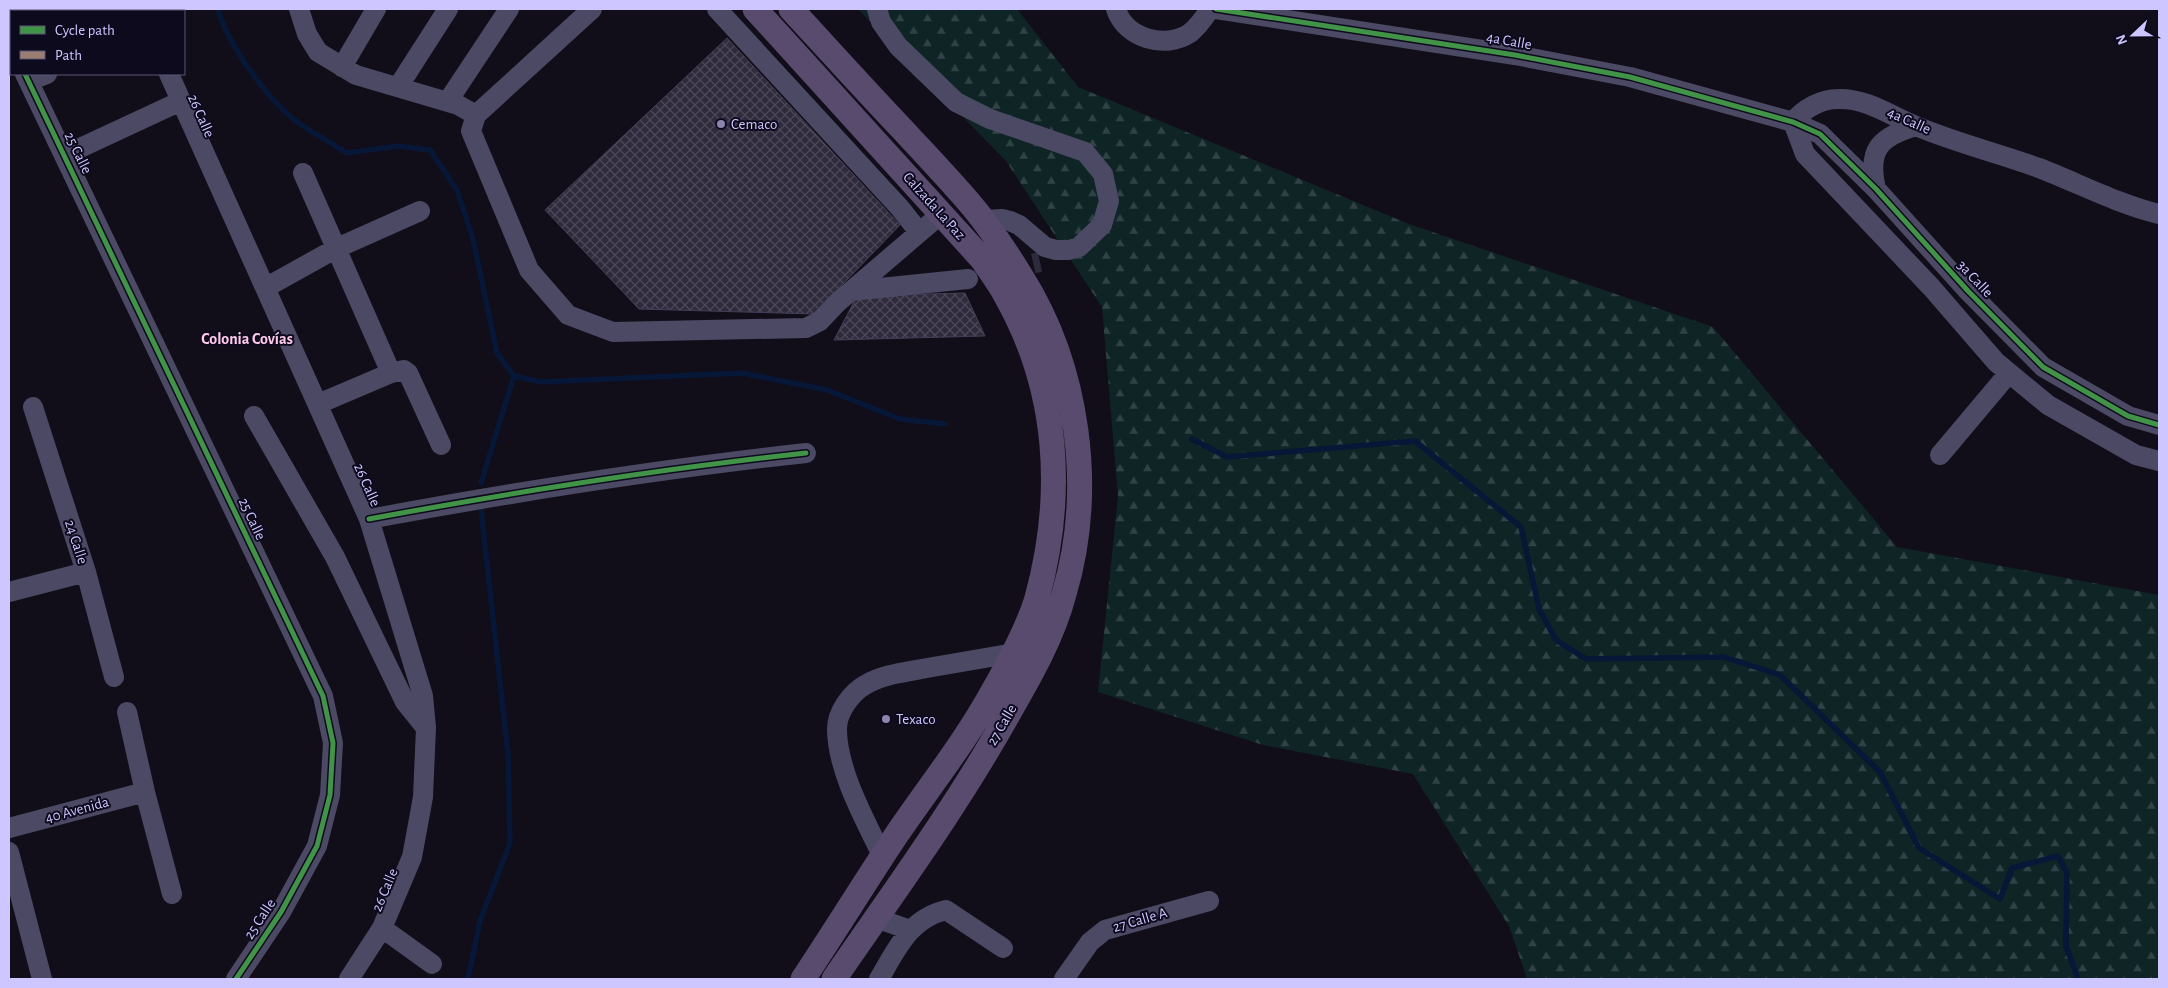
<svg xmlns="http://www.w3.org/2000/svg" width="2168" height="988" viewBox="0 0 2168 988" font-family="'Alegreya Sans',sans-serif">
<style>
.forest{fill:url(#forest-firs)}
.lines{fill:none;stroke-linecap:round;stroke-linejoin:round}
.stream{stroke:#061738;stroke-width:5.5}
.building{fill:url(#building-cross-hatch);stroke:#443f58}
.minor-tunnel{stroke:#2d2a3c;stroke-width:20;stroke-dasharray:20 10;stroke-linecap:butt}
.minor{stroke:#4b4963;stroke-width:20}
.major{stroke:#584b6d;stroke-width:25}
.quiet{stroke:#9b7d72;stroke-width:4;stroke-dasharray:8 4;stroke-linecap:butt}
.cycleway-casing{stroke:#0e0a1d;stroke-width:8}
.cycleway{stroke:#419447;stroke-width:5}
.poi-dot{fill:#8c86ae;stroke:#0e0a1d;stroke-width:2}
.labels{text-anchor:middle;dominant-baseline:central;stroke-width:4;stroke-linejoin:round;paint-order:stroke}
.street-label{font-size:15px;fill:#cec7ff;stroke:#0e0a1d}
.poi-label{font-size:15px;fill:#cec7ff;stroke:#0e0a1d;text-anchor:start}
.neighbourhood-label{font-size:16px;font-weight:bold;fill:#ffc9ea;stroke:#0e0a1d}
</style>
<defs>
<pattern id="forest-firs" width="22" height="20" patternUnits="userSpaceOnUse" patternTransform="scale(1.25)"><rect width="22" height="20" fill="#0e2425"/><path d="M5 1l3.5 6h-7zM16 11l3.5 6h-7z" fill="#304246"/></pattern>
<pattern id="building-cross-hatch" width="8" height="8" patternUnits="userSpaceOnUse" patternTransform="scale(1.25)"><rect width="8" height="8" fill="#2f2b3d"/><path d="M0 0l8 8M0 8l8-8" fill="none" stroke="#4c485a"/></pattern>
</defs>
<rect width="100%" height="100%" fill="#110e19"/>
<!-- forest -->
<path class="forest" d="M 858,9 L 1017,9 L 1078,87 L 1409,224 L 1713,327 L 1897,547 L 2159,595 L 2159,979 L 1527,979 L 1509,926 L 1413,774 L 1263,745 L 1098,692 L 1118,496 L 1102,307 L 1006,161 Z"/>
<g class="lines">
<!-- stream -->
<path class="stream" d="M 218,9 C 227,43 264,94 291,117 C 307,131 329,141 347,153 L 398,146 L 430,150 L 457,190 L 473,239 L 497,353 L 514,376 L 541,382 L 742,373 L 827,390 L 900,419 L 945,424
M 1192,439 L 1227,457 L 1415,441 L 1521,527 L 1539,609 L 1556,640 L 1586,659 L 1724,657 L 1780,675 L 1880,772 L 1919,848 L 2000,899 L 2012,868 L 2058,856 L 2067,873 L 2066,946 L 2078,979
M 481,483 L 514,376
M 468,979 L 480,921 L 510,843 L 508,755 L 481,509"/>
</g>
<!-- building -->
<path class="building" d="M 727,38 L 900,225 L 814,314 L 639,309 L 545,210 Z
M 965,293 L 985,336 L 834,340 L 857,296 Z"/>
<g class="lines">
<!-- minor-tunnel -->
<path class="minor-tunnel" d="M 1004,270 L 1040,262"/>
<!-- minor -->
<path class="minor" d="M 299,9 L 307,34 L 318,52 L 356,75 L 458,105 L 476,115
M 592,9 L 476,115 L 471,131 L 529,270 L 568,315 L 613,332 L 806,328 L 820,321 L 837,303 L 941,214
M 717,9 L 900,208 L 919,232
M 877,9 L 881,22 L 898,46 L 956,102 L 990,119 L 1085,152 L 1103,174 L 1109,201 L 1102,225 L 1079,247 L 1069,250 L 1056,250 L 1045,247 L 1019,225 L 1010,221 L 1002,219 L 983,220
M 1116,9 C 1125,38 1165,50 1190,33 C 1199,26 1204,18 1210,9
M 1216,9 L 1515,55 L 1630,77 L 1793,122 L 1820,134 L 1876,189 L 1968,291 L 2043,367 L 2128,416 L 2159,425
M 9,42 L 11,47
M 342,67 L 376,9
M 25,74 L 323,696 L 333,743 L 330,795 L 317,846 L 281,912 L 236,979
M 169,74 L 369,519 L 423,696 L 426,728 L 423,797 L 412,857 L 382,928 L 349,979
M 29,81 L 47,74
M 398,87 L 448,9
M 448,101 L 509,9
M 1793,122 L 1805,154 L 1931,287 L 1996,362 L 2048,405 L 2136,455 L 2159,461
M 1793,122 C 1803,109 1821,99 1838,99 C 1867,98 1891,116 1916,126 C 1956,143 1998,153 2039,168 C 2078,183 2118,204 2159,214
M 65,155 L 181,101
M 303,173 L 391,373
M 1876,189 C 1867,150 1879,137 1916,126
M 265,288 L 335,249 L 420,211
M 851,291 L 968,279
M 318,404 L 391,373 L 404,370 L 408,373 L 441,445
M 33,407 L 86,572 L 114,677
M 254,416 L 335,557 L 405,702 L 426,728
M 1940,455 L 2009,373
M 369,519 C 514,492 660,469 806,453
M 9,592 L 86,572
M 127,712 L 145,792 L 172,894
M 9,828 L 145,792
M 9,852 L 42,979
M 883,857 C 865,820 837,770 837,729 C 837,712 851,693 865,685 C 883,674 907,672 927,668 C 956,663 985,658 1014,653
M 876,918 L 910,930
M 382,928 L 432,964
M 879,979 C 897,949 909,919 946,910 L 1003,948
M 1064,979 L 1090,942 L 1105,930 L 1209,901"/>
<!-- major -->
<path class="major" d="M 755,9 L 982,259 C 990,271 999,283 1006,296 C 1059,390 1065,495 1037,598 C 1028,628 1008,665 992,693 C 965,742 929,787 897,834 C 865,882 835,931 803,979
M 791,9 C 828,49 865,90 903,130 C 926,155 950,180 972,206 C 990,227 1006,252 1021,276 C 1079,368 1095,490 1064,594 C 1052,639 1029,678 1006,718 C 955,809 893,893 834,979"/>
<!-- quiet -->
<path class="quiet" d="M 165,11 L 168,9"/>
<defs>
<path id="cycleway" d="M 1216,9 L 1515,55 L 1630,77 L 1793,122 L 1820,134 L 1876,189 L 1968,291 L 2043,367 L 2128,416 L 2159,425
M 25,74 L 323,696 L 333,743 L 330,795 L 317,846 L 281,912 L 236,979
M 369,519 C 514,492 660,469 806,453"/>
</defs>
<!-- cycleway casing -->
<use href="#cycleway" class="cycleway-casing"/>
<!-- cycleway -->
<use href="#cycleway" class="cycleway"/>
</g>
<!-- markers -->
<g class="poi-dot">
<circle cx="721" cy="124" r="5"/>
<circle cx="886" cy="719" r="5"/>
</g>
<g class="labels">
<!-- street labels -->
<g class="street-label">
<text transform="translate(1509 41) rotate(10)">4a Calle</text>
<text transform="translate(201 116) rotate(66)">26 Calle</text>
<text transform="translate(1909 121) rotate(24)">4a Calle</text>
<text transform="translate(78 153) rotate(64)">25 Calle</text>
<text transform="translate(934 206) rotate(48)">Calzada La Paz</text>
<text transform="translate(1975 279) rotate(47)">3a Calle</text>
<text transform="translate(367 485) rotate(66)">26 Calle</text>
<text transform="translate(252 519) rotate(65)">25 Calle</text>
<text transform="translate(76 542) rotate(72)">24 Calle</text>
<text transform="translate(1002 725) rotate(-60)">27 Calle</text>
<text transform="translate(77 810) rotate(-15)">40 Avenida</text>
<text transform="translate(385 890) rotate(-67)">26 Calle</text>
<text transform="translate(260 919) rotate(-57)">25 Calle</text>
<text transform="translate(1140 920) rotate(-16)">27 Calle A</text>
</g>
<!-- poi labels -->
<g class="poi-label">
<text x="731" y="124">Cemaco</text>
<text x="896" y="719">Texaco</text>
</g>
<!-- neighbourhood labels -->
<g class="neighbourhood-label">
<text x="247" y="339">Colonia Covías</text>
</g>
</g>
<!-- border -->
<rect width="2168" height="988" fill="none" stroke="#cec7ff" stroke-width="20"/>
<!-- legend -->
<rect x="10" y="10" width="175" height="65" fill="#0e0a1d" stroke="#5b5677"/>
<rect x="20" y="26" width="25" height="8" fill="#419447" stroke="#5b5677"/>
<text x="55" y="35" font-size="15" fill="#cec7ff">Cycle path</text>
<rect x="20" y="51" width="25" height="8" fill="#9b7d72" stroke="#5b5677"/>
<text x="55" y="60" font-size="15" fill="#cec7ff">Path</text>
<!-- north arrow -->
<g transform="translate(2133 35) rotate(248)" stroke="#0e0a1d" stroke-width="4" paint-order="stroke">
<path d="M0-4L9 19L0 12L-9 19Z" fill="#cec7ff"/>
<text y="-8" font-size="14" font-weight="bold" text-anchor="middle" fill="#cec7ff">N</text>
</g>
</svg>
